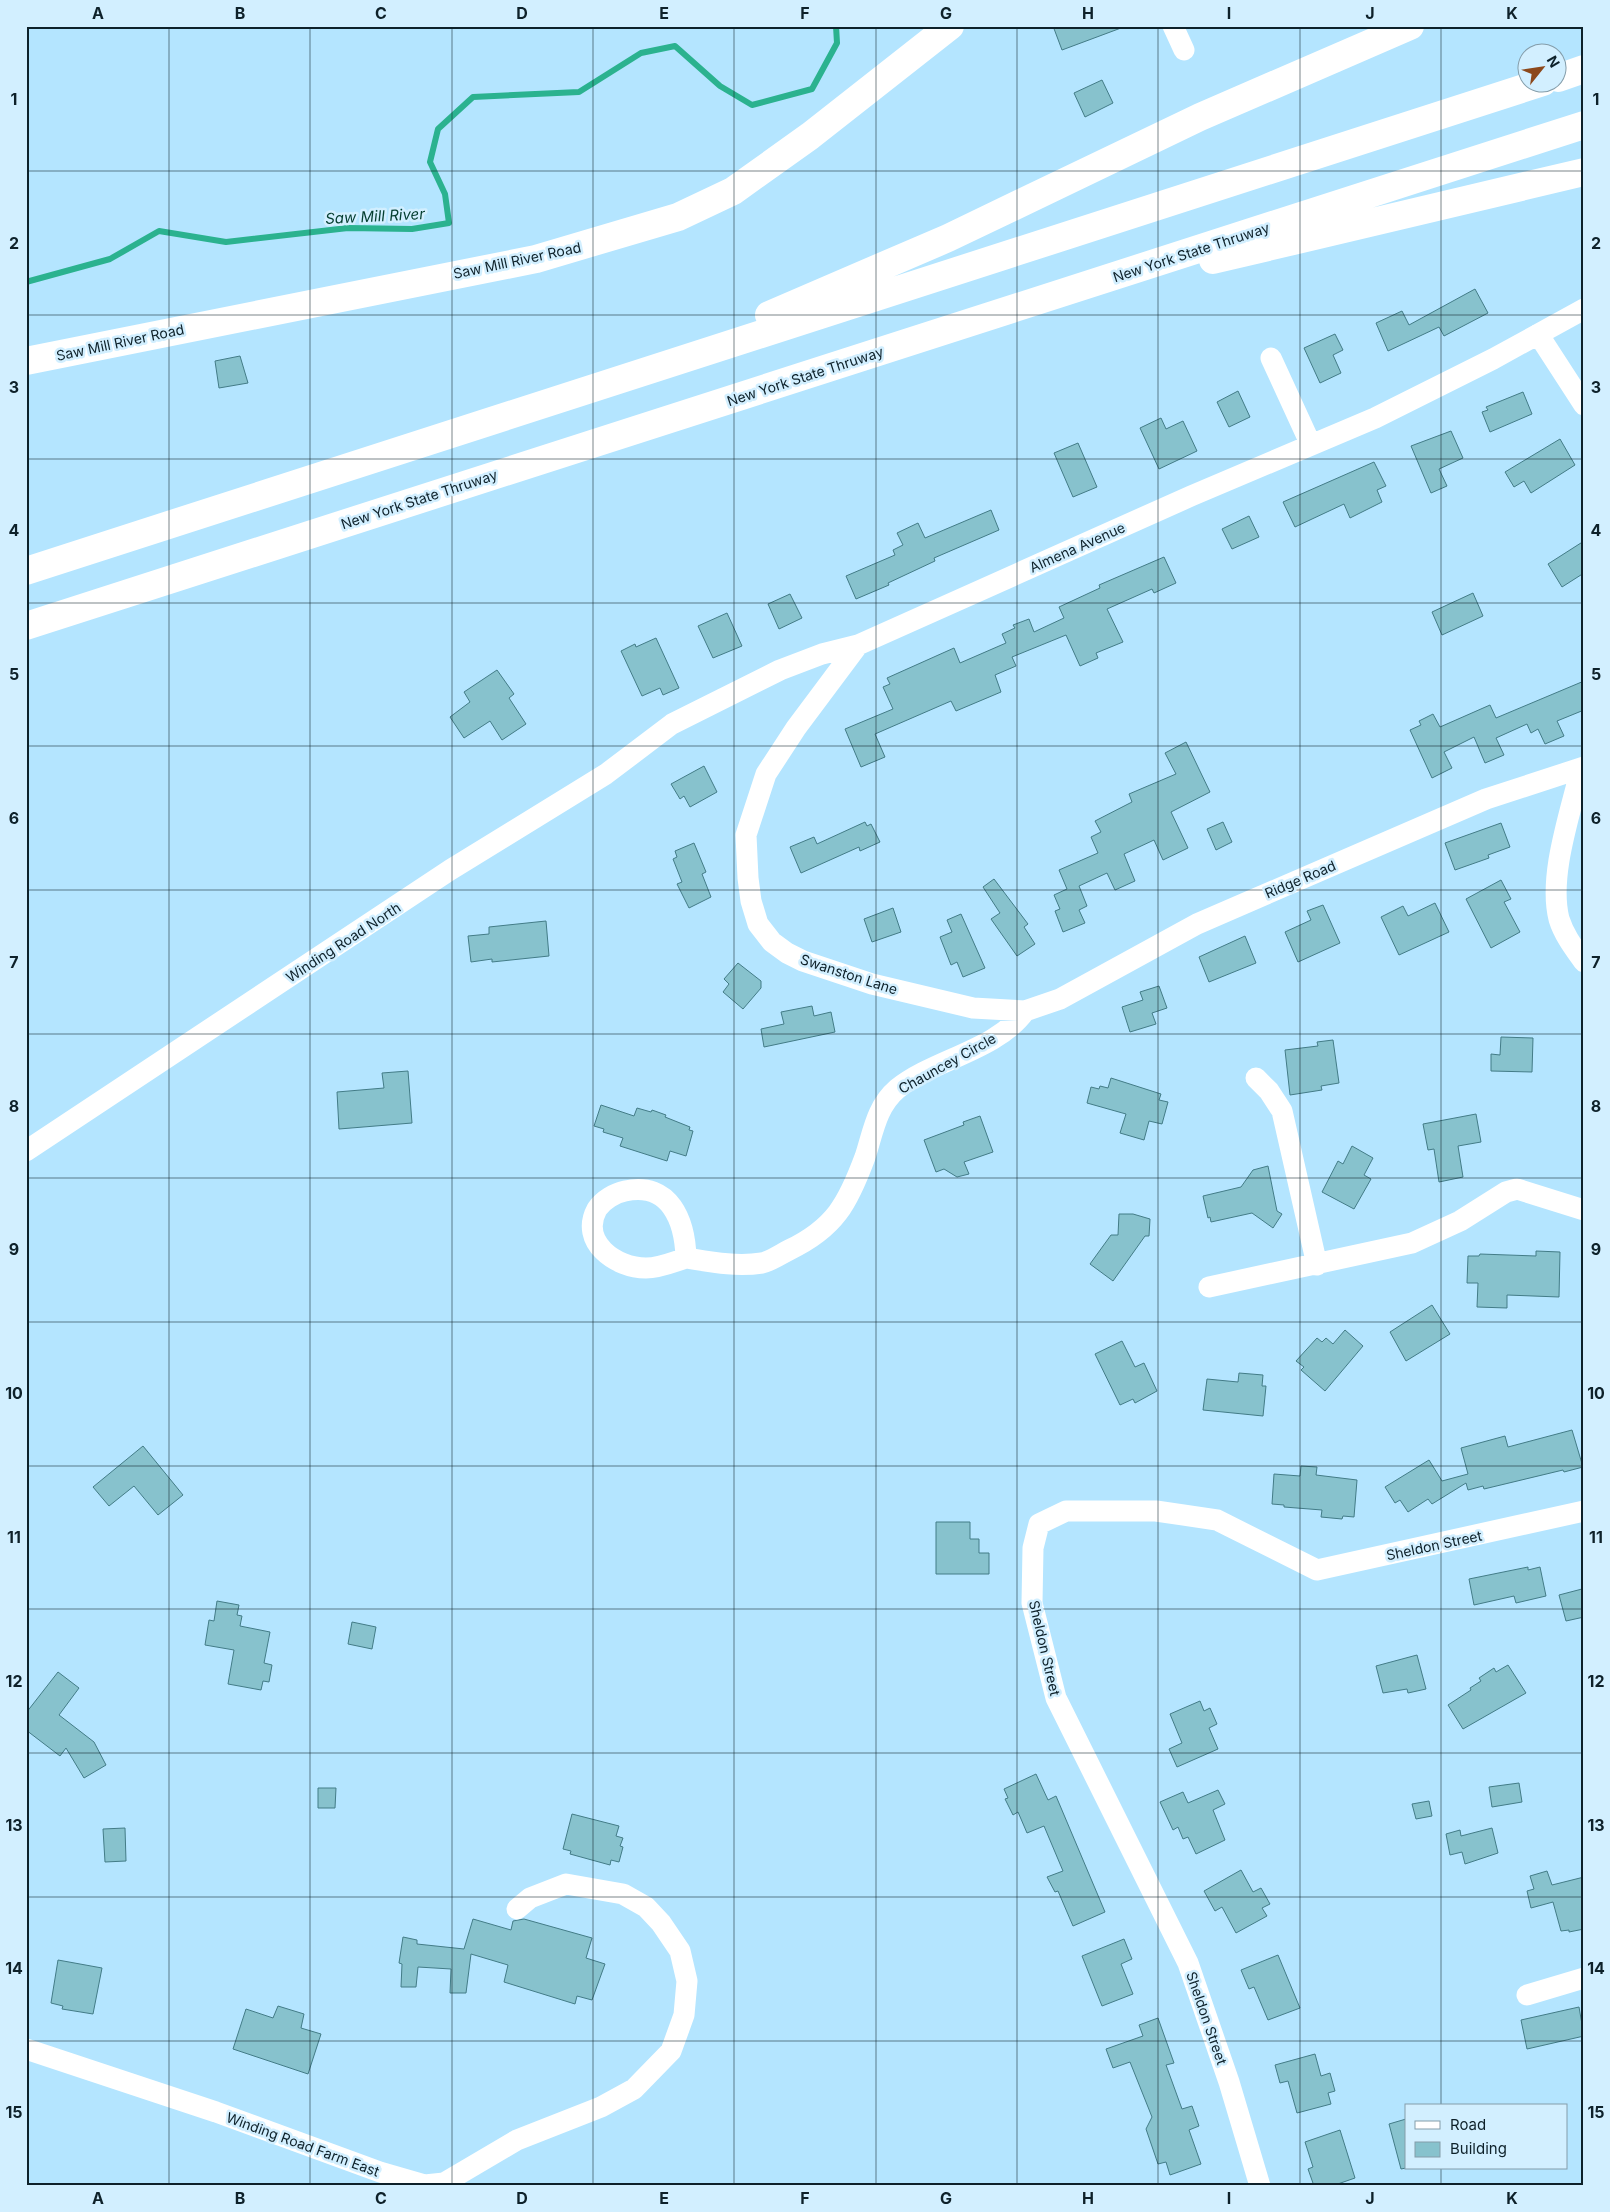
<svg xmlns="http://www.w3.org/2000/svg" width="1610" height="2212" viewBox="0 0 1610 2212" font-family="Inter,sans-serif">
<style>
.lines{fill:none;stroke-linecap:round;stroke-linejoin:round}
.stream{stroke:#2bb28f;stroke-width:6}
.building{fill:#87c2cd;stroke:#437c87}
.minor{stroke:#fff;stroke-width:21}
.major{stroke:#fff;stroke-width:28}
.highway{stroke:#fff;stroke-width:28}
.grid{fill:none;stroke:#0e212a;stroke-width:1;stroke-opacity:0.55}
.labels{text-anchor:middle;dominant-baseline:central;stroke-width:5;stroke-linejoin:round;paint-order:stroke}
.street-label{font-size:14px;fill:#0e212a;stroke:#d2efff}
.water-label{font-size:15px;font-style:italic;fill:#033d2f;stroke:#d2efff}
.neatline{fill:none;stroke:#0e212a;stroke-width:2}
.grid-label{font-size:16px;text-anchor:middle;font-weight:bold;fill:#0e212a}
</style>
<rect width="100%" height="100%" fill="#b4e5ff"/>
<g class="lines">
<!-- stream -->
<path class="stream" d="M 26,282 L 110,259 L 159,231 L 226,242 L 348,228 L 412,229 L 449,223 L 445,194 L 430,162 L 438,129 L 473,97 L 579,92 L 641,53 L 675,46 L 720,86 L 752,105 L 812,89 L 837,43 L 836,26"/>
</g>
<!-- building -->
<path class="building" d="M 1053,26 L 1120,26 L 1121,28 L 1062,50 Z
M 1102,80 L 1113,103 L 1085,117 L 1074,93 Z
M 1475,289 L 1488,313 L 1444,336 L 1439,327 L 1388,351 L 1376,323 L 1402,311 L 1409,325 Z
M 1335,334 L 1343,350 L 1333,355 L 1341,373 L 1320,383 L 1304,348 Z
M 240,356 L 248,383 L 219,388 L 215,361 Z
M 1238,391 L 1250,417 L 1229,427 L 1217,402 Z
M 1523,392 L 1532,414 L 1490,432 L 1482,412 L 1488,410 L 1486,407 Z
M 1161,418 L 1166,429 L 1183,421 L 1197,451 L 1159,469 L 1140,428 Z
M 1451,431 L 1463,458 L 1439,469 L 1447,486 L 1431,493 L 1411,446 Z
M 1560,439 L 1575,465 L 1531,493 L 1524,481 L 1514,487 L 1505,472 Z
M 1078,443 L 1097,487 L 1073,497 L 1054,453 Z
M 1374,462 L 1386,486 L 1377,490 L 1382,502 L 1350,518 L 1344,504 L 1295,527 L 1283,502 Z
M 991,510 L 999,530 L 934,558 L 935,561 L 888,583 L 889,585 L 856,599 L 846,576 L 895,555 L 893,550 L 903,545 L 897,533 L 918,523 L 925,538 Z
M 1249,516 L 1259,537 L 1232,549 L 1222,529 Z
M 1584,541 L 1584,573 L 1562,587 L 1548,564 Z
M 1164,557 L 1176,583 L 1154,593 L 1152,589 L 1107,609 L 1123,642 L 1096,653 L 1098,658 L 1080,666 L 1066,635 L 1012,657 L 1016,666 L 995,675 L 1001,692 L 956,711 L 951,701 L 875,734 L 885,757 L 861,767 L 845,729 L 893,709 L 883,687 L 890,684 L 887,678 L 954,648 L 960,663 L 1006,643 L 1002,634 L 1015,628 L 1013,625 L 1029,619 L 1034,632 L 1064,618 L 1059,607 L 1100,588 L 1099,585 Z
M 1473,593 L 1483,616 L 1442,635 L 1432,612 Z
M 790,594 L 802,618 L 779,629 L 768,604 Z
M 727,613 L 742,646 L 713,658 L 698,626 Z
M 656,638 L 679,688 L 663,695 L 660,688 L 642,696 L 621,651 L 635,644 L 636,647 Z
M 497,670 L 514,694 L 509,698 L 526,724 L 502,740 L 490,721 L 464,738 L 450,717 L 470,702 L 464,692 Z
M 1584,681 L 1584,710 L 1557,721 L 1564,736 L 1545,744 L 1538,729 L 1531,733 L 1527,724 L 1496,738 L 1504,755 L 1485,763 L 1474,737 L 1444,752 L 1452,768 L 1432,778 L 1410,730 L 1421,725 L 1419,721 L 1433,714 L 1440,727 L 1490,705 L 1496,718 Z
M 1186,742 L 1210,792 L 1171,812 L 1188,848 L 1163,860 L 1154,840 L 1124,854 L 1135,881 L 1115,890 L 1107,873 L 1079,886 L 1087,906 L 1079,910 L 1085,923 L 1063,932 L 1055,911 L 1060,909 L 1054,895 L 1067,889 L 1059,870 L 1098,853 L 1091,837 L 1101,832 L 1095,821 L 1132,802 L 1129,794 L 1176,774 L 1165,753 Z
M 704,766 L 717,792 L 690,807 L 684,796 L 680,799 L 671,784 Z
M 865,822 L 867,826 L 871,824 L 880,842 L 860,851 L 859,847 L 801,873 L 790,847 L 814,837 L 817,844 Z
M 1223,822 L 1232,842 L 1216,850 L 1207,829 Z
M 1501,823 L 1510,847 L 1488,855 L 1489,858 L 1455,870 L 1445,843 Z
M 694,843 L 706,872 L 702,874 L 711,897 L 689,908 L 677,884 L 682,882 L 673,859 L 677,857 L 675,851 Z
M 994,879 L 1028,924 L 1024,927 L 1035,944 L 1017,956 L 991,919 L 1000,913 L 983,887 Z
M 1501,880 L 1511,899 L 1504,902 L 1520,932 L 1491,948 L 1466,899 Z
M 1435,903 L 1449,932 L 1399,955 L 1381,917 L 1403,906 L 1408,916 Z
M 1323,905 L 1340,943 L 1298,962 L 1285,932 L 1311,920 L 1307,911 Z
M 893,908 L 901,932 L 872,942 L 864,919 Z
M 961,914 L 985,968 L 963,977 L 957,962 L 951,965 L 940,937 L 952,932 L 947,920 Z
M 546,921 L 549,956 L 492,962 L 492,959 L 471,962 L 468,936 L 489,934 L 489,927 Z
M 1245,936 L 1256,963 L 1209,982 L 1199,957 Z
M 738,963 L 761,981 L 761,988 L 743,1009 L 723,992 L 729,984 L 724,979 Z
M 1159,986 L 1167,1008 L 1152,1013 L 1156,1024 L 1130,1032 L 1122,1007 L 1143,1000 L 1140,992 Z
M 812,1006 L 814,1016 L 831,1012 L 835,1032 L 764,1047 L 761,1029 L 784,1024 L 781,1012 Z
M 1501,1037 L 1533,1038 L 1532,1072 L 1491,1071 L 1491,1054 L 1500,1055 Z
M 1333,1040 L 1339,1083 L 1321,1086 L 1322,1090 L 1290,1095 L 1285,1050 L 1318,1046 L 1317,1042 Z
M 408,1071 L 412,1123 L 339,1129 L 337,1092 L 384,1088 L 382,1073 Z
M 1111,1078 L 1161,1094 L 1159,1100 L 1168,1102 L 1162,1124 L 1149,1121 L 1144,1140 L 1120,1133 L 1126,1114 L 1087,1103 L 1091,1087 L 1099,1089 L 1100,1086 L 1108,1088 Z
M 601,1105 L 634,1116 L 637,1108 L 651,1112 L 652,1110 L 666,1115 L 665,1117 L 690,1127 L 689,1130 L 693,1131 L 686,1156 L 670,1151 L 667,1161 L 620,1146 L 623,1138 L 603,1132 L 604,1129 L 594,1126 Z
M 1476,1114 L 1481,1142 L 1458,1146 L 1463,1177 L 1439,1182 L 1434,1149 L 1428,1150 L 1423,1124 Z
M 980,1116 L 993,1152 L 964,1162 L 969,1174 L 957,1177 L 944,1169 L 936,1172 L 924,1140 L 964,1125 L 963,1122 Z
M 1352,1146 L 1373,1158 L 1364,1175 L 1371,1179 L 1354,1209 L 1322,1192 L 1338,1161 L 1343,1164 Z
M 1268,1166 L 1277,1211 L 1282,1214 L 1273,1228 L 1252,1213 L 1211,1222 L 1210,1217 L 1208,1218 L 1203,1196 L 1241,1187 L 1253,1170 Z
M 1119,1214 L 1133,1214 L 1150,1219 L 1149,1236 L 1145,1236 L 1113,1281 L 1090,1264 L 1111,1235 L 1118,1235 Z
M 1536,1251 L 1560,1252 L 1559,1297 L 1507,1295 L 1507,1308 L 1477,1307 L 1478,1283 L 1467,1283 L 1468,1256 L 1479,1256 L 1480,1254 L 1536,1256 Z
M 1432,1305 L 1450,1334 L 1406,1361 L 1390,1332 Z
M 1345,1330 L 1363,1346 L 1325,1391 L 1301,1370 L 1304,1367 L 1296,1361 L 1317,1338 L 1322,1342 L 1326,1338 L 1333,1344 Z
M 1122,1341 L 1135,1367 L 1144,1363 L 1157,1391 L 1135,1403 L 1133,1399 L 1120,1405 L 1095,1354 Z
M 1239,1373 L 1263,1375 L 1262,1386 L 1266,1386 L 1263,1416 L 1203,1410 L 1207,1379 L 1238,1382 Z
M 1572,1430 L 1583,1467 L 1564,1472 L 1563,1470 L 1484,1489 L 1483,1486 L 1468,1490 L 1466,1483 L 1432,1504 L 1428,1499 L 1408,1512 L 1400,1500 L 1395,1503 L 1385,1487 L 1429,1460 L 1442,1481 L 1468,1474 L 1461,1448 L 1505,1436 L 1508,1447 Z
M 143,1446 L 183,1495 L 158,1515 L 134,1486 L 109,1506 L 93,1487 Z
M 1301,1466 L 1317,1467 L 1316,1475 L 1357,1480 L 1354,1517 L 1343,1516 L 1342,1519 L 1321,1517 L 1322,1510 L 1284,1507 L 1284,1505 L 1272,1504 L 1274,1474 L 1300,1476 Z
M 936,1522 L 970,1522 L 970,1539 L 979,1539 L 979,1553 L 989,1553 L 989,1574 L 936,1574 Z
M 1528,1567 L 1528,1570 L 1540,1567 L 1546,1596 L 1516,1603 L 1514,1596 L 1474,1605 L 1469,1579 Z
M 1582,1589 L 1584,1617 L 1566,1621 L 1559,1595 Z
M 217,1601 L 239,1605 L 237,1615 L 242,1616 L 240,1626 L 270,1632 L 264,1663 L 272,1665 L 269,1682 L 263,1681 L 261,1690 L 228,1684 L 234,1650 L 205,1645 L 209,1620 L 214,1621 Z
M 352,1622 L 376,1627 L 372,1649 L 348,1644 Z
M 1417,1655 L 1426,1689 L 1408,1693 L 1407,1689 L 1383,1693 L 1376,1666 Z
M 1508,1665 L 1526,1693 L 1463,1729 L 1448,1705 L 1471,1690 L 1470,1688 L 1481,1681 L 1479,1678 L 1494,1668 L 1496,1672 Z
M 58,1672 L 79,1688 L 59,1715 L 94,1742 L 106,1765 L 84,1778 L 66,1748 L 60,1756 L 26,1730 L 26,1713 Z
M 1200,1701 L 1204,1711 L 1210,1708 L 1217,1724 L 1209,1728 L 1218,1749 L 1177,1767 L 1169,1749 L 1182,1743 L 1170,1714 Z
M 1036,1774 L 1048,1800 L 1056,1796 L 1105,1912 L 1073,1926 L 1058,1891 L 1055,1892 L 1047,1877 L 1063,1871 L 1044,1826 L 1027,1833 L 1018,1812 L 1013,1815 L 1005,1799 L 1008,1798 L 1004,1789 Z
M 1519,1783 L 1522,1802 L 1492,1807 L 1489,1787 Z
M 318,1788 L 336,1788 L 335,1808 L 318,1808 Z
M 1218,1790 L 1225,1804 L 1213,1810 L 1225,1840 L 1196,1854 L 1188,1837 L 1183,1839 L 1178,1827 L 1173,1830 L 1160,1802 L 1183,1792 L 1188,1803 Z
M 1429,1801 L 1432,1816 L 1416,1819 L 1412,1804 Z
M 572,1814 L 619,1826 L 616,1836 L 623,1838 L 620,1846 L 623,1847 L 619,1862 L 611,1860 L 610,1865 L 570,1854 L 571,1851 L 563,1849 Z
M 125,1828 L 126,1861 L 105,1862 L 103,1829 Z
M 1492,1828 L 1498,1853 L 1465,1864 L 1462,1852 L 1450,1855 L 1446,1834 L 1460,1830 L 1461,1836 Z
M 1241,1870 L 1253,1892 L 1261,1888 L 1270,1904 L 1262,1908 L 1267,1916 L 1236,1933 L 1222,1907 L 1215,1911 L 1204,1891 Z
M 1547,1871 L 1552,1885 L 1584,1877 L 1584,1929 L 1569,1932 L 1569,1930 L 1561,1931 L 1553,1902 L 1531,1908 L 1527,1891 L 1534,1889 L 1530,1876 Z
M 473,1919 L 511,1930 L 513,1921 L 524,1919 L 592,1938 L 586,1958 L 605,1964 L 592,2000 L 577,1996 L 575,2004 L 504,1982 L 508,1965 L 471,1954 L 466,1993 L 450,1993 L 451,1969 L 418,1967 L 416,1987 L 401,1987 L 402,1964 L 399,1963 L 403,1937 L 417,1940 L 417,1944 L 464,1949 Z
M 1124,1939 L 1132,1959 L 1121,1964 L 1133,1994 L 1102,2006 L 1082,1956 Z
M 1278,1955 L 1300,2008 L 1268,2020 L 1254,1987 L 1249,1989 L 1241,1970 Z
M 58,1960 L 102,1968 L 93,2014 L 62,2009 L 63,2006 L 51,2003 Z
M 278,2006 L 304,2014 L 301,2028 L 321,2034 L 308,2074 L 233,2049 L 246,2009 L 273,2018 Z
M 1579,2007 L 1584,2036 L 1527,2049 L 1521,2020 Z
M 1158,2018 L 1174,2063 L 1166,2065 L 1182,2109 L 1192,2106 L 1199,2126 L 1189,2130 L 1201,2164 L 1170,2175 L 1166,2162 L 1158,2164 L 1146,2129 L 1152,2117 L 1130,2062 L 1113,2068 L 1106,2049 L 1143,2036 L 1139,2025 Z
M 1315,2054 L 1321,2076 L 1330,2073 L 1335,2091 L 1328,2093 L 1331,2104 L 1297,2113 L 1288,2081 L 1280,2083 L 1275,2065 Z
M 1406,2119 L 1406,2168 L 1401,2169 L 1389,2124 Z
M 1340,2130 L 1355,2178 L 1332,2186 L 1314,2186 L 1308,2169 L 1313,2167 L 1305,2142 Z"/>
<g class="lines">
<!-- minor -->
<path class="minor" d="M 1173,26 L 1184,50
M 1538,334 L 1584,405
M 1271,358 L 1311,445
M 858,645 L 796,728 L 766,774 L 746,835 L 748,878 L 751,901 L 758,924 L 772,942 L 787,953 L 803,961 L 872,984 L 973,1008 L 1025,1011 L 1060,999 L 1197,924 L 1486,799 L 1584,767
M 1581,768 C 1571,812 1548,875 1559,919 C 1564,935 1574,948 1584,962
M 1256,1078 L 1269,1091 L 1282,1111 L 1317,1265
M 26,1151 L 450,870 L 606,774 L 672,724 L 780,670 L 822,654 L 858,645 L 1191,496 L 1375,418 L 1493,359 L 1584,309
M 686,1258 C 673,1262 660,1268 646,1268 C 616,1268 579,1242 597,1209 C 603,1200 615,1193 625,1191 C 670,1181 685,1221 686,1258 C 711,1262 736,1267 762,1263 C 771,1261 781,1254 789,1250 C 835,1228 848,1203 865,1157 C 873,1133 876,1107 897,1089 C 934,1059 996,1051 1025,1011
M 1209,1287 L 1412,1243 L 1460,1221 L 1506,1192 L 1517,1189 L 1584,1210
M 1527,1995 L 1584,1978
M 26,2049 L 216,2112 L 380,2172 L 425,2185 L 444,2183 L 517,2140 L 601,2107 L 634,2089 L 671,2051 L 684,2015 L 687,1981 L 680,1951 L 661,1923 L 646,1907 L 623,1894 L 566,1884 L 530,1898 L 517,1909
M 1260,2186 L 1229,2082 L 1188,1963 L 1056,1698 L 1032,1603 L 1033,1548 L 1039,1524 L 1066,1511 L 1156,1511 L 1217,1520 L 1317,1570 L 1584,1511"/>
<!-- major -->
<path class="major" d="M 26,361 L 536,259 L 678,217 L 733,191 L 810,136 L 950,26"/>
<!-- highway -->
<path class="highway" d="M 1558,78 L 1584,69
M 1213,260 L 1584,172
M 769,315 L 948,238 L 1200,117 L 1410,26
M 26,571 L 1543,82
M 26,626 L 1584,125"/>
</g>
<!-- grid -->
<path class="grid" d="M 169,26 L 169,2186M 310,26 L 310,2186M 452,26 L 452,2186M 593,26 L 593,2186M 734,26 L 734,2186M 876,26 L 876,2186M 1017,26 L 1017,2186M 1158,26 L 1158,2186M 1300,26 L 1300,2186M 1441,26 L 1441,2106M 26,171 L 1584,171M 26,315 L 1584,315M 26,459 L 1584,459M 26,603 L 1584,603M 26,746 L 1584,746M 26,890 L 1584,890M 26,1034 L 1584,1034M 26,1178 L 1584,1178M 26,1322 L 1584,1322M 26,1466 L 1584,1466M 26,1609 L 1584,1609M 26,1753 L 1584,1753M 26,1897 L 1584,1897M 26,2041 L 1584,2041M 1441,2168 L 1441,2186"/>
<g class="labels">
<!-- street labels -->
<g class="street-label">
<text transform="translate(1191 252) rotate(-18)">New York State Thruway</text>
<text transform="translate(517 260) rotate(-12)">Saw Mill River Road</text>
<text transform="translate(120 342) rotate(-12)">Saw Mill River Road</text>
<text transform="translate(805 376) rotate(-18)">New York State Thruway</text>
<text transform="translate(419 499) rotate(-18)">New York State Thruway</text>
<text transform="translate(1077 547) rotate(-24)">Almena Avenue</text>
<text transform="translate(1300 879) rotate(-23)">Ridge Road</text>
<text transform="translate(343 942) rotate(-33)">Winding Road North</text>
<text transform="translate(849 974) rotate(18)">Swanston Lane</text>
<text transform="translate(947 1063) rotate(-29)">Chauncey Circle</text>
<text transform="translate(1434 1545) rotate(-12)">Sheldon Street</text>
<text transform="translate(1045 1648) rotate(77)">Sheldon Street</text>
<text transform="translate(1207 2018) rotate(71)">Sheldon Street</text>
<text transform="translate(303 2144) rotate(20)">Winding Road Farm East</text>
</g>
<!-- water labels -->
<g class="water-label">
<text transform="translate(375 216) rotate(-3)">Saw Mill River</text>
</g>
</g>
<!-- border -->
<rect width="1610" height="2212" fill="none" stroke="#d2efff" stroke-width="55"/>
<!-- legend -->
<rect x="1405" y="2104" width="162" height="65" fill="#d2efff" stroke="#849daa"/>
<rect x="1415" y="2121" width="25" height="8" fill="#ffffff" stroke="#849daa"/>
<text x="1450" y="2130" font-size="15" fill="#0e212a">Road</text>
<rect x="1415" y="2142" width="25" height="15" fill="#87c2cd" stroke="#849daa"/>
<text x="1450" y="2154" font-size="15" fill="#0e212a">Building</text>
<!-- north arrow -->
<g transform="translate(1542 68) rotate(60)"><circle r="24" fill="#d2efff" stroke="#849daa"/>
<path d="M0-4L9 19L0 12L-9 19Z" fill="#8c481b"/>
<text y="-8" font-size="14" font-weight="bold" text-anchor="middle" fill="#0e212a">N</text>
</g>
<rect x="28" y="28" width="1554" height="2156" class="neatline"/>
<g class="grid-label">
<text x="98" y="19">A</text>
<text x="240" y="19">B</text>
<text x="381" y="19">C</text>
<text x="522" y="19">D</text>
<text x="664" y="19">E</text>
<text x="805" y="19">F</text>
<text x="946" y="19">G</text>
<text x="1088" y="19">H</text>
<text x="1229" y="19">I</text>
<text x="1370" y="19">J</text>
<text x="1512" y="19">K</text>
<text x="14" y="105">1</text>
<text x="1596" y="105">1</text>
<text x="14" y="249">2</text>
<text x="1596" y="249">2</text>
<text x="14" y="393">3</text>
<text x="1596" y="393">3</text>
<text x="14" y="536">4</text>
<text x="1596" y="536">4</text>
<text x="14" y="680">5</text>
<text x="1596" y="680">5</text>
<text x="14" y="824">6</text>
<text x="1596" y="824">6</text>
<text x="14" y="968">7</text>
<text x="1596" y="968">7</text>
<text x="14" y="1112">8</text>
<text x="1596" y="1112">8</text>
<text x="14" y="1255">9</text>
<text x="1596" y="1255">9</text>
<text x="14" y="1399">10</text>
<text x="1596" y="1399">10</text>
<text x="14" y="1543">11</text>
<text x="1596" y="1543">11</text>
<text x="14" y="1687">12</text>
<text x="1596" y="1687">12</text>
<text x="14" y="1831">13</text>
<text x="1596" y="1831">13</text>
<text x="14" y="1974">14</text>
<text x="1596" y="1974">14</text>
<text x="14" y="2118">15</text>
<text x="1596" y="2118">15</text>
<text x="98" y="2204">A</text>
<text x="240" y="2204">B</text>
<text x="381" y="2204">C</text>
<text x="522" y="2204">D</text>
<text x="664" y="2204">E</text>
<text x="805" y="2204">F</text>
<text x="946" y="2204">G</text>
<text x="1088" y="2204">H</text>
<text x="1229" y="2204">I</text>
<text x="1370" y="2204">J</text>
<text x="1512" y="2204">K</text>
</g>
</svg>
